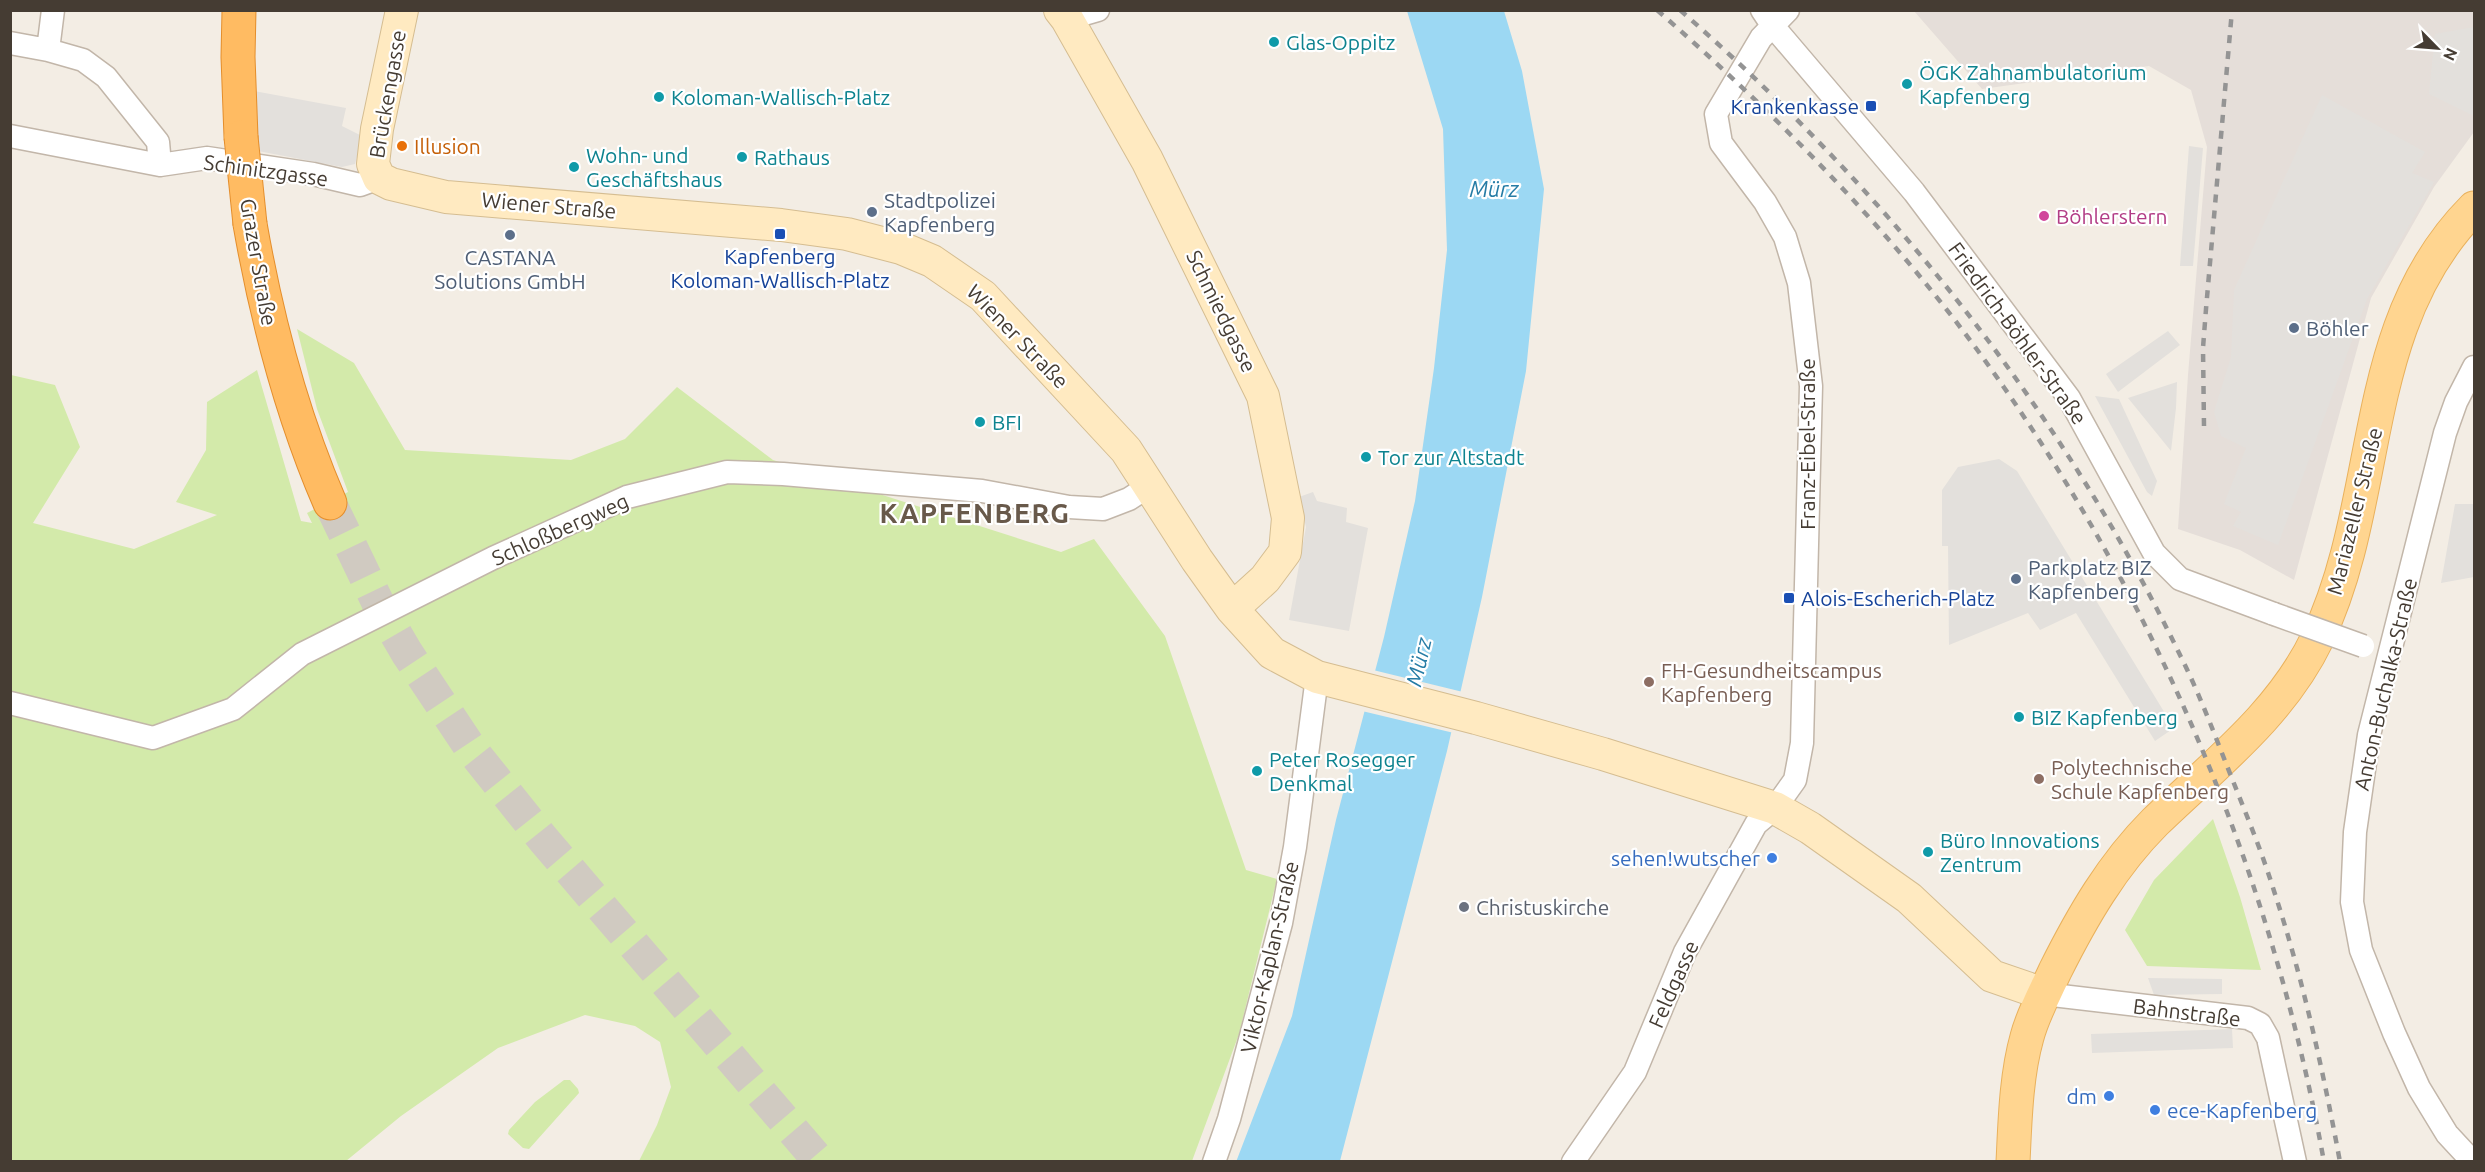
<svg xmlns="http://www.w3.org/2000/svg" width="2485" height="1172" viewBox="0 0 2485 1172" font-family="Ubuntu,sans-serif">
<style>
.industrial{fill:#e5ded9}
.green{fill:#d3eaaa}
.parking{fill:#e3e0dc}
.water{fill:#9cd8f3}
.pier{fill:#f3ede4}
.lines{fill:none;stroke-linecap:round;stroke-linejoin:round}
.highway-tunnel{stroke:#d0cac1;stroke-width:33;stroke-dasharray:33 16;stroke-linecap:butt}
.street-casing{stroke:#c2b6a9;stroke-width:25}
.secondary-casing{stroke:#d5bd91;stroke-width:34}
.primary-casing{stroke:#e9b15c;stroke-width:35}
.highway-casing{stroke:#e48e2c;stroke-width:35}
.street{stroke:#fff;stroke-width:22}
.secondary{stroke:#ffeac1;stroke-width:32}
.primary{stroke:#ffd590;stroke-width:33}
.highway{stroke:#ffbb62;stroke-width:33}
.rail{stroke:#949494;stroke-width:4.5;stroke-dasharray:8 8;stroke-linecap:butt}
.street-bridge-casing{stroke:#c2b6a9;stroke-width:25;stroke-linecap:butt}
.highway-bridge-casing{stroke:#e48e2c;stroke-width:35;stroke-linecap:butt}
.street-bridge{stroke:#fff;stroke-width:22}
.highway-bridge{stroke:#ffbb62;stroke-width:33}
.culture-dot{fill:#0f9aa8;stroke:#fff;stroke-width:2}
.transit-dot{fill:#1a4fb4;stroke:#fff;stroke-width:2}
.food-dot{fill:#e8710a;stroke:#fff;stroke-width:2}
.service-dot{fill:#5c6f8a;stroke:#fff;stroke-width:2}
.hotel-dot{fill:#d1479c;stroke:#fff;stroke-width:2}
.education-dot{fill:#8d6e63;stroke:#fff;stroke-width:2}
.shop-dot{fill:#3f7fe0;stroke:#fff;stroke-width:2}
.worship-dot{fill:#6b7280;stroke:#fff;stroke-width:2}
.labels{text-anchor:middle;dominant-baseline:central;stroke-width:4.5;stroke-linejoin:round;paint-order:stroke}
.culture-label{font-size:21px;fill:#0d838f;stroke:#fff;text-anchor:start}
.street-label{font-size:21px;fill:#453c33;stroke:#fff}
.transit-label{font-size:21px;fill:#164399;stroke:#fff;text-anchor:end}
.food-label{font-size:21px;fill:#c56008;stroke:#fff;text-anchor:start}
.service-label{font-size:21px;fill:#4e5e75;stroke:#fff;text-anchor:start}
.hotel-label{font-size:21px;fill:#b23c85;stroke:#fff;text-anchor:start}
.education-label{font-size:21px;fill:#785e54;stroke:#fff;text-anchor:start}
.shop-label{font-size:21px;fill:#366cbe;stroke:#fff;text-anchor:end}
.worship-label{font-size:21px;fill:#5b616d;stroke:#fff;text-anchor:start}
.water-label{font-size:22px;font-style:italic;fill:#267ca5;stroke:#fff}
.district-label{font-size:27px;font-weight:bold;letter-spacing:1.5px;fill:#68594a;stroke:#fff}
</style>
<rect width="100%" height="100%" fill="#f3ede4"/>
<!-- industrial -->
<path class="industrial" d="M 1914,11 L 2474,11 L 2474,132 L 2434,187 L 2371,298 L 2294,580 L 2240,550 L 2178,529 L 2188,375 L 2207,147 L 2191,90 L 2149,66 L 1982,89 Z"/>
<!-- green -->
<path class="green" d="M 297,329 L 354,363 L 405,450 L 571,460 L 625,439 L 677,387 L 773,460 L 1061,552 L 1094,539 L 1165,636 L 1246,870 L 1277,879 L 1239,1034 L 1192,1161 L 639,1161 L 657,1125 L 671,1087 L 660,1042 L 635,1026 L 585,1015 L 498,1048 L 401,1116 L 346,1161 L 11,1162 L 11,375 L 55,385 L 80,447 L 33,523 L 134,549 L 217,515 L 176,502 L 206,450 L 207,402 L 257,370 L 301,521 L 312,523 L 307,513 L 348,492 L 317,409 Z
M 2213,819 L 2240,897 L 2261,970 L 2147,966 L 2125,930 L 2154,880 Z
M 564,1080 L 570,1080 L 578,1089 L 579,1093 L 529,1149 L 523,1148 L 508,1134 L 509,1130 L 535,1102 Z"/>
<!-- parking -->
<path class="parking" d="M 2474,27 L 2474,116 L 2429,94 L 2435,34 Z
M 254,91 L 346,108 L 342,126 L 362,136 L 355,164 L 342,167 L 258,151 Z
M 2322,95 L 2425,152 L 2412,173 L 2434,182 L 2367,299 L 2278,545 L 2233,526 L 2241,512 L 2224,504 L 2246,448 L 2221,436 L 2214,412 L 2231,357 L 2234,290 Z
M 2189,146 L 2203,148 L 2193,266 L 2180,266 Z
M 2168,331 L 2180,345 L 2118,392 L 2106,374 Z
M 2177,382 L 2176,408 L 2171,451 L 2128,398 Z
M 2095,396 L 2119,399 L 2157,481 L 2152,496 L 2147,492 Z
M 1999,459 L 2017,471 L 2174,728 L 2155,741 L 2076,613 L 2040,630 L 2028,613 L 1949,645 L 1948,546 L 1942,546 L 1942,490 L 1958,467 Z
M 1313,492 L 1317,501 L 1347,508 L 1346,522 L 1368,528 L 1349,631 L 1289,620 L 1306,527 L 1299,497 Z
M 2455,504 L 2474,504 L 2474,577 L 2441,583 Z
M 2148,978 L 2222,979 L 2222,994 L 2154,995 Z
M 2232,1029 L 2233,1048 L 2092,1053 L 2091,1034 Z"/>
<!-- water -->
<path class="water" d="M 1407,11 L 1504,11 L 1522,71 L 1544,189 L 1526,371 L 1482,597 L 1447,751 L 1340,1161 L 1236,1162 L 1292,1016 L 1336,820 L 1384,637 L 1415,501 L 1434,368 L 1447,250 L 1443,129 Z"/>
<!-- pier -->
<path class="pier" d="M 1373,670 L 1463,692 L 1454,733 L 1362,711 Z"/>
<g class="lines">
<!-- highway-tunnel -->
<path class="highway-tunnel" d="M 330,503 L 379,605 L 407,653 L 471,749 L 543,839 L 820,1162"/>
<defs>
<path id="street" d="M 53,10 L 48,50 L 83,60 L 106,77 L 158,142 L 160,165
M 1762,10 L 1772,25 L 1914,192 L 2069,398 L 2154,553 L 2180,579 L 2274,614
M 1067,19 L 1098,10
M 10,43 L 48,50
M 10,136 L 160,165 L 207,158 L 313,174 L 360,185 L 379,178
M 10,703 L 153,738 L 233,709 L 302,654 L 493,558 L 627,497 L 727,472 L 783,474 L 982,491 L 1069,507 L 1103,509 L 1129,499 L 1149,486
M 2044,994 L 2248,1018 L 2260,1024 L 2268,1038 L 2295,1162
M 1214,1162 L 1229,1119 L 1281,923 L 1295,847 L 1317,677
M 1573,1162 L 1635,1072 L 1685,952 L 1756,824 L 1775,808 L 1795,780 L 1802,743 L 1811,386 L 1799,283 L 1785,237 L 1765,202 L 1721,143 L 1716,114 L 1761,38 L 1788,10
M 2473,1162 L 2447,1134 L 2419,1088 L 2394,1033 L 2361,950 L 2352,902 L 2355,832 L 2369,735 L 2445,433 L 2456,402 L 2474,367"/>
<path id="secondary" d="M 402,10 L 377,129 L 373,164 L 379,178 L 391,184 L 446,197 L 781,225 L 847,234 L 901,248 L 932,261 L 983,296 L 1126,450 L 1197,560 L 1232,609 L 1272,653 L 1317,677 L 1476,718 L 1603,754 L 1775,808 L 1810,828 L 1909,898 L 1992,976 L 2044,994
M 1060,10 L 1067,19 L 1147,160 L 1263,396 L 1288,518 L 1285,552 L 1265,579 L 1232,609"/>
<path id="primary" d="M 2013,1162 C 2015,1121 2016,1076 2027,1037 C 2033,1014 2045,993 2055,971 C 2082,917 2112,865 2155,822 C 2214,765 2281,714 2317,639 C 2385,498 2356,326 2474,208"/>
<path id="highway" d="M 239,10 L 238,57 L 241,137
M 250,224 C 267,321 291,413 330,503"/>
</defs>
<!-- street casing -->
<use href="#street" class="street-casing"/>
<!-- secondary casing -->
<use href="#secondary" class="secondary-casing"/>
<!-- primary casing -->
<use href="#primary" class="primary-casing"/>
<!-- highway casing -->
<use href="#highway" class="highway-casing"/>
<!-- street -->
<use href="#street" class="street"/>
<!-- secondary -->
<use href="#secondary" class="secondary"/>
<!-- primary -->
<use href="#primary" class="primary"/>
<!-- highway -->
<use href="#highway" class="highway"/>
<!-- rail -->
<path class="rail" d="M 1657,10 C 1784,121 1907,247 2003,386 C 2164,618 2274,884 2324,1162
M 1680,10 C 1889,193 2060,407 2181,657 C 2200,695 2215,736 2231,776 C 2246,814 2262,852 2274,891 C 2303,979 2323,1070 2340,1162
M 2204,426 L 2203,348 L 2206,309 L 2232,10"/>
<defs>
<path id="street-bridge" d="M 2274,614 L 2363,646"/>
<path id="highway-bridge" d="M 241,137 L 250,224"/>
</defs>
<!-- street-bridge casing -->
<use href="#street-bridge" class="street-bridge-casing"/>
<!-- highway-bridge casing -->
<use href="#highway-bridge" class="highway-bridge-casing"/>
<!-- street-bridge -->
<use href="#street-bridge" class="street-bridge"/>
<!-- highway-bridge -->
<use href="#highway-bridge" class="highway-bridge"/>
</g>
<!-- markers -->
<g class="culture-dot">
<circle cx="1274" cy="42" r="6"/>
<circle cx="1907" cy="84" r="6"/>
<circle cx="659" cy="97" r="6"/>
<circle cx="742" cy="157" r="6"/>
<circle cx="574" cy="167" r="6"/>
<circle cx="980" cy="422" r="6"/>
<circle cx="1366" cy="457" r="6"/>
<circle cx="2019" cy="717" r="6"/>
<circle cx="1257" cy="771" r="6"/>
<circle cx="1928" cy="852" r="6"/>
</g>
<g class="transit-dot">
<rect x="1865" y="100" width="12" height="12" rx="3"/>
<rect x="774" y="228" width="12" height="12" rx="3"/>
<rect x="1783" y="592" width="12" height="12" rx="3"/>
</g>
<circle class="food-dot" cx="402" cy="146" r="6"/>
<g class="service-dot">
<circle cx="872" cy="212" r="6"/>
<circle cx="510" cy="235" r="6"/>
<circle cx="2294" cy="328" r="6"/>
<circle cx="2016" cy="579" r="6"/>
</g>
<circle class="hotel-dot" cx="2044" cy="216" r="6"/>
<g class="education-dot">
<circle cx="1649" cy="682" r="6"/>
<circle cx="2039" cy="779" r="6"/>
</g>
<g class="shop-dot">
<circle cx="1772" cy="858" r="6"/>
<circle cx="2109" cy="1096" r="6"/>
<circle cx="2155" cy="1110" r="6"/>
</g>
<circle class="worship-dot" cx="1464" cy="907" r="6"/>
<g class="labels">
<!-- culture labels -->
<g class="culture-label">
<text x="1286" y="42">Glas-Oppitz</text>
<text x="1919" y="72">ÖGK Zahnambulatorium<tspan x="1919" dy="24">Kapfenberg</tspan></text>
<text x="671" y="97">Koloman-Wallisch-Platz</text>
<text x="586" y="155">Wohn- und<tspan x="586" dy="24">Geschäftshaus</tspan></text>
<text x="754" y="157">Rathaus</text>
<text x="992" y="422">BFI</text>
<text x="1378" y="457">Tor zur Altstadt</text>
<text x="2031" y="717">BIZ Kapfenberg</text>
<text x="1269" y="759">Peter Rosegger<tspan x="1269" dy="24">Denkmal</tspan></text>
<text x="1940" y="840">Büro Innovations<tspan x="1940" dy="24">Zentrum</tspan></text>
</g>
<!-- street labels -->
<g class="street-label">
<text transform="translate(387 94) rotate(-80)">Brückengasse</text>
<text transform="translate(266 170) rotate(8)">Schinitzgasse</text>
<text transform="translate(549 205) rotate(5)">Wiener Straße</text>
<text transform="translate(259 262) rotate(80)">Grazer Straße</text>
<text transform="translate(1222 311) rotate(64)">Schmiedgasse</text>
<text transform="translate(2018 333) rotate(54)">Friedrich-Böhler-Straße</text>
<text transform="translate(1018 336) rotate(46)">Wiener Straße</text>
<text transform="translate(1807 444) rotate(-90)">Franz-Eibel-Straße</text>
<text transform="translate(2354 511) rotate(-76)">Mariazeller Straße</text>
<text transform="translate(560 529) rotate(-24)">Schloßbergweg</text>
<text transform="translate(2385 684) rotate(-77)">Anton-Buchalka-Straße</text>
<text transform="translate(1269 957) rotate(-77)">Viktor-Kaplan-Straße</text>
<text transform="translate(1673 984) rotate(-66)">Feldgasse</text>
<text transform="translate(2187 1012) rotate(7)">Bahnstraße</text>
</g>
<!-- transit labels -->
<g class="transit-label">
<text x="1859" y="106">Krankenkasse</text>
<text x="780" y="256" text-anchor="middle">Kapfenberg<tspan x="780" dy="24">Koloman-Wallisch-Platz</tspan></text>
<text x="1801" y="598" text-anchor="start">Alois-Escherich-Platz</text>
</g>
<!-- food labels -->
<g class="food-label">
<text x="414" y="146">Illusion</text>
</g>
<!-- service labels -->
<g class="service-label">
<text x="884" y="200">Stadtpolizei<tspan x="884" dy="24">Kapfenberg</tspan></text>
<text x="510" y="257" text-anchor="middle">CASTANA<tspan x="510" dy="24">Solutions GmbH</tspan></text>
<text x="2306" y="328">Böhler</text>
<text x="2028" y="567">Parkplatz BIZ<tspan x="2028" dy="24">Kapfenberg</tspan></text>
</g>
<!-- hotel labels -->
<g class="hotel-label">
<text x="2056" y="216">Böhlerstern</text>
</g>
<!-- education labels -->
<g class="education-label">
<text x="1661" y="670">FH-Gesundheitscampus<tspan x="1661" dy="24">Kapfenberg</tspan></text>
<text x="2051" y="767">Polytechnische<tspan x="2051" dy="24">Schule Kapfenberg</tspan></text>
</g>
<!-- shop labels -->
<g class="shop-label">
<text x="1760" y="858">sehen!wutscher</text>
<text x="2097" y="1096">dm</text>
<text x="2167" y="1110" text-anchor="start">ece-Kapfenberg</text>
</g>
<!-- worship labels -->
<g class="worship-label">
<text x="1476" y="907">Christuskirche</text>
</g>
<!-- water labels -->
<g class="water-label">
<text x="1494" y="188">Mürz</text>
<text transform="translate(1418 662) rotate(-77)">Mürz</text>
</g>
<!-- district labels -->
<g class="district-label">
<text x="975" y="513">KAPFENBERG</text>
</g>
</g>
<!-- border -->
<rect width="2485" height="1172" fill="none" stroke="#453c33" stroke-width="24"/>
<!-- north arrow -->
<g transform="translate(2437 48) rotate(115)" stroke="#ffffff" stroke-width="4.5" paint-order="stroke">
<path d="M0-4.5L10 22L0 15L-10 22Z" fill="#453c33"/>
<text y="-9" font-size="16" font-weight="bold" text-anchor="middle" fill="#453c33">N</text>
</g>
</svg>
